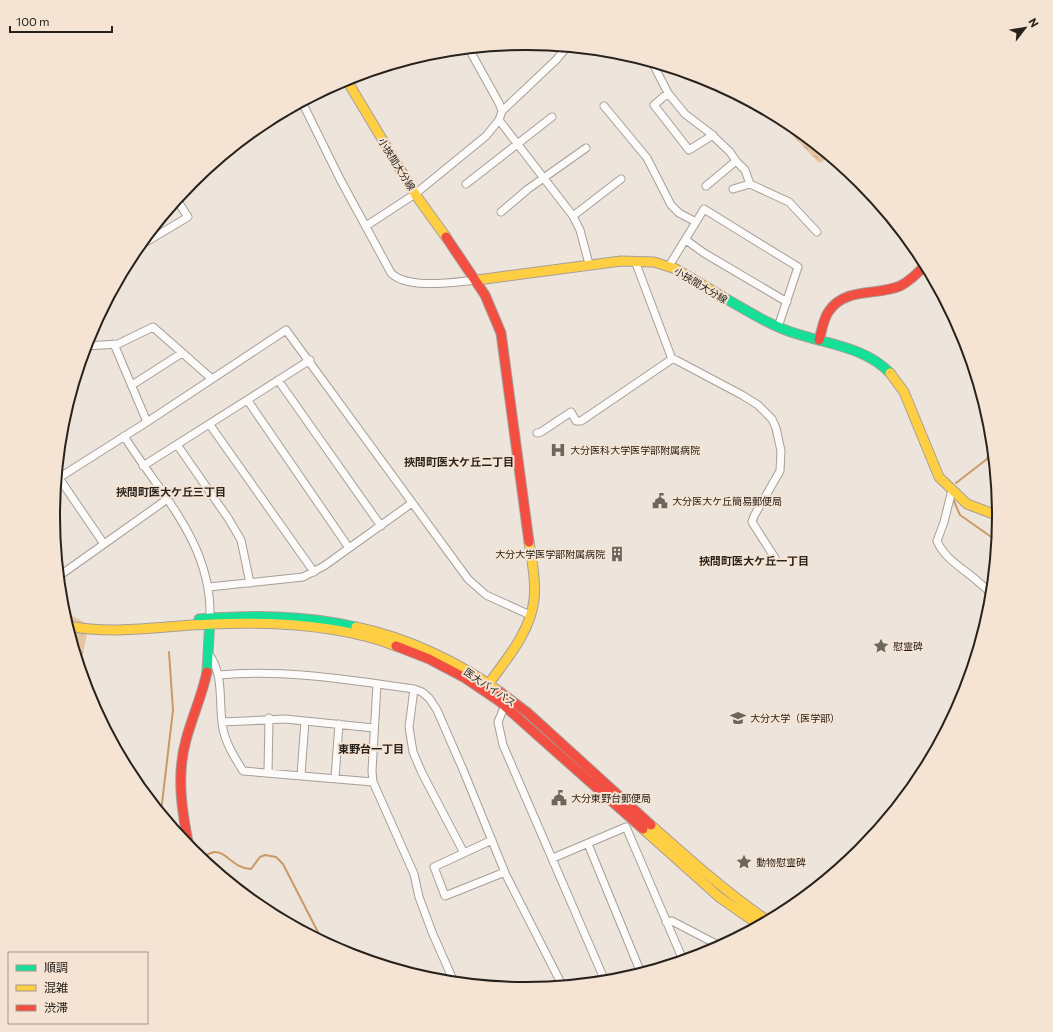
<svg xmlns="http://www.w3.org/2000/svg" width="1053" height="1032" viewBox="0 0 1053 1032" font-family="Commissioner,'Noto Sans JP',sans-serif">
<style>
.forest{fill:url(#forest-crowns)}
.lines{fill:none;stroke-linecap:round;stroke-linejoin:round}
.stream{stroke:#c99a65;stroke-width:2}
.street-casing{stroke:#a69f98;stroke-width:9}
.fast-casing{stroke:#a69f98;stroke-width:11}
.slow-casing{stroke:#a69f98;stroke-width:11}
.jam-casing{stroke:#a69f98;stroke-width:11}
.street{stroke:#fcfbfa;stroke-width:7}
.fast{stroke:#16e098;stroke-width:9}
.slow{stroke:#ffcf43;stroke-width:9}
.jam{stroke:#f24e42;stroke-width:9}
.labels{text-anchor:middle;dominant-baseline:central;stroke-width:4;stroke-linejoin:round;paint-order:stroke}
.street-label{font-size:10px;fill:#28221c;stroke:#f5e4d4}
.poi-label{font-size:10px;fill:#28221c;stroke:#f5e4d4;text-anchor:start}
.neighbourhood-label{font-size:11px;font-weight:bold;fill:#28221c;stroke:#f5e4d4}
.rim{fill:none;stroke:#28221c;stroke-width:2}
</style>
<defs>
<pattern id="forest-crowns" width="20" height="18" patternUnits="userSpaceOnUse"><rect width="20" height="18" fill="#e6c5a3"/><path d="M2 6a3 3 0 1 1 6 0M12 15a3 3 0 1 1 6 0" fill="none" stroke="#c5a98c"/></pattern>
</defs>
<rect width="100%" height="100%" fill="#ede4dc"/>
<!-- forest -->
<path class="forest" d="M 783,120 L 789,123 L 831,157 L 819,163 L 793,136 Z
M 63,611 L 89,625 L 82,658 L 78,658 Z"/>
<g class="lines">
<!-- stream -->
<path class="stream" d="M 956,483 L 987,459 L 992,442
M 953,499 L 960,515 L 997,541
M 161,812 L 173,710 L 169,652
M 198,856 L 203,857 C 206,855 210,853 214,852 C 226,851 234,869 251,869 L 260,857 L 265,855 L 276,857 L 283,864 L 322,940"/>
<defs>
<path id="street" d="M 652,62 L 668,93 L 685,114 L 710,133 L 730,152 L 736,161 L 745,170 L 750,184 L 789,202 L 817,232
M 668,93 L 654,105 L 689,150 L 713,135
M 302,102 L 340,179 L 391,273 C 408,290 455,282 477,280
M 604,106 L 647,158 L 671,205 L 679,213 L 696,222
M 502,111 L 556,60 L 567,47
M 499,120 L 573,216 L 580,230 L 589,264
M 466,184 L 552,117
M 706,186 L 736,161
M 733,189 L 750,184
M 501,212 L 528,189 L 586,148
M 573,216 L 621,179
M 366,226 L 415,194 L 486,136 L 499,120 L 502,111 L 499,103 L 469,49
M 686,240 L 704,253 L 787,302
M 146,242 L 188,217 L 177,200
M 635,261 L 672,359
M 669,266 L 704,209 L 798,267 L 778,327
M 114,344 L 147,422
M 86,346 L 118,344 L 153,327 L 212,379
M 278,380 L 381,526
M 132,385 L 182,353
M 248,401 L 349,548
M 210,425 L 314,572
M 537,433 L 541,432 L 571,412 L 576,421 L 581,421 L 672,359 L 676,360 L 742,395 L 758,405 L 772,419 L 776,428 L 781,451 L 780,471 L 754,516 L 752,522 L 775,558
M 124,436 C 161,495 212,544 210,617
M 178,446 L 228,518 L 241,540 L 250,583
M 143,466 L 310,360
M 59,478 L 104,544
M 57,479 L 147,422 L 286,330 L 468,579 L 486,595 L 530,615
M 952,490 L 944,522 L 937,541 C 945,559 961,567 975,579 C 981,584 986,589 992,594
M 59,576 L 166,500
M 209,587 L 303,577 L 324,566 L 412,503
M 209,654 C 225,677 218,703 223,729 C 226,744 235,758 243,771 L 373,782
M 219,675 C 284,669 350,680 414,689 L 422,692 L 429,698 L 437,710 L 464,772 L 506,875 L 562,985
M 377,684 L 372,771 L 373,782 L 414,874 L 419,897 L 432,932 L 454,982
M 414,689 L 409,727 L 413,752 L 422,773 L 464,853 L 492,840
M 505,705 L 498,722 L 503,745 L 605,981
M 222,722 L 285,719 L 374,728
M 268,773 L 269,718
M 301,775 L 305,721
M 335,778 L 339,724
M 588,844 L 641,973
M 464,853 L 434,867 L 445,896 L 505,872
M 553,858 L 626,827 L 683,960
M 666,922 L 672,921 L 720,946"/>
<path id="fast" d="M 723,297 C 746,310 769,325 794,333 C 827,344 865,347 890,373
M 199,619 C 252,615 304,615 356,627
M 207,672 L 210,618"/>
<path id="slow" d="M 346,79 L 415,194 L 446,237
M 477,280 L 621,261 L 654,262 L 676,269 L 723,297
M 890,373 L 904,392 L 939,477 L 967,504 L 999,516
M 68,626 C 110,634 150,628 192,625 C 257,621 334,622 396,646
M 356,627 C 407,638 458,661 500,692
M 485,689 C 503,663 530,634 534,600 C 536,581 532,561 529,542
M 651,825 C 689,859 726,892 768,921
M 643,829 L 719,897 L 759,925"/>
<path id="jam" d="M 446,237 L 485,295 L 501,333 L 529,542
M 819,340 C 822,331 823,319 829,311 C 845,287 877,296 900,286 C 910,281 919,272 926,264
M 396,646 L 429,659 L 465,678 L 499,701 L 643,829
M 500,692 L 528,713 L 651,825
M 189,847 C 182,811 176,776 186,740 C 192,717 202,696 207,672"/>
</defs>
<!-- street casing -->
<use href="#street" class="street-casing"/>
<!-- fast casing -->
<use href="#fast" class="fast-casing"/>
<!-- slow casing -->
<use href="#slow" class="slow-casing"/>
<!-- jam casing -->
<use href="#jam" class="jam-casing"/>
<!-- street -->
<use href="#street" class="street"/>
<!-- fast -->
<use href="#fast" class="fast"/>
<!-- slow -->
<use href="#slow" class="slow"/>
<!-- jam -->
<use href="#jam" class="jam"/>
</g>
<!-- icons -->
<defs>
<symbol id="hospital-bare" viewBox="-9 -9 18 18"><path d="M-5-5h3v3.5h4V-5h3V5h-3V1.5h-4V5h-3Z" fill="#6d665f" stroke="#f5e4d4" stroke-width="2.5" paint-order="stroke"/></symbol>
<symbol id="civic-bare" viewBox="-9 -9 18 18"><path d="M-.6-6.5H3V-4.5H.6V-3L4-1V1h2V6H-6V1h2V-1L-.6-3ZM-1.2 2.5V6h2.4V2.5Z" fill="#6d665f" stroke="#f5e4d4" stroke-width="2.5" paint-order="stroke"/></symbol>
<symbol id="building-bare" viewBox="-9 -9 18 18"><path d="M-4-6H4V6H1V3H-1V6H-4ZM-2.5-4.3h1.7v1.8h-1.7ZM.8-4.3h1.7v1.8H.8ZM-2.5-1h1.7V.8h-1.7ZM.8-1h1.7V.8H.8Z" fill="#6d665f" stroke="#f5e4d4" stroke-width="2.5" paint-order="stroke"/></symbol>
<symbol id="sight-bare" viewBox="-9 -9 18 18"><path d="M0-6L1.8-2.2L6-1.7L2.9 1.2L3.7 5.4L0 3.3L-3.7 5.4L-2.9 1.2L-6-1.7L-1.8-2.2Z" fill="#6d665f" stroke="#f5e4d4" stroke-width="2.5" paint-order="stroke"/></symbol>
<symbol id="university-bare" viewBox="-9 -9 18 18"><path d="M0-5L7-2L0 1L-7-2ZM-4 1L0 2.5L4 1V4Q0 6-4 4Z" fill="#6d665f" stroke="#f5e4d4" stroke-width="2.5" paint-order="stroke"/></symbol>
</defs>
<g fill-rule="evenodd">
<use href="#hospital-bare" x="547" y="439" width="22" height="22"/>
<use href="#civic-bare" x="649" y="490" width="22" height="22"/>
<use href="#building-bare" x="606" y="543" width="22" height="22"/>
<use href="#sight-bare" x="870" y="635" width="22" height="22"/>
<use href="#university-bare" x="727" y="707" width="22" height="22"/>
<use href="#civic-bare" x="548" y="787" width="22" height="22"/>
<use href="#sight-bare" x="733" y="851" width="22" height="22"/>
</g>
<g class="labels">
<!-- street labels -->
<g class="street-label">
<text transform="translate(397 164) rotate(58)">小挾間大分線</text>
<text transform="translate(701 285) rotate(31)">小挾間大分線</text>
<text transform="translate(490 687) rotate(34)">医大バイパス</text>
</g>
<!-- poi labels -->
<g class="poi-label">
<text x="570" y="450">大分医科大学医学部附属病院</text>
<text x="672" y="501">大分医大ケ丘簡易郵便局</text>
<text x="605" y="554" text-anchor="end">大分大学医学部附属病院</text>
<text x="893" y="646">慰霊碑</text>
<text x="750" y="718">大分大学（医学部）</text>
<text x="571" y="798">大分東野台郵便局</text>
<text x="756" y="862">動物慰霊碑</text>
</g>
<!-- neighbourhood labels -->
<g class="neighbourhood-label">
<text x="459" y="461">挾間町医大ケ丘二丁目</text>
<text x="171" y="491">挾間町医大ケ丘三丁目</text>
<text x="754" y="560">挾間町医大ケ丘一丁目</text>
<text x="371" y="748">東野台一丁目</text>
</g>
</g>
<!-- crop -->
<path d="M0 0H1053V1032H0ZM60 516a466 466 0 1 1 932 0a466 466 0 1 1-932 0Z" fill="#f5e4d4" fill-rule="evenodd"/>
<path class="rim" d="M60 516a466 466 0 1 1 932 0a466 466 0 1 1-932 0Z"/>
<!-- legend -->
<rect x="8" y="952" width="140" height="72" fill="#f5e4d4" stroke="#a3968a"/>
<rect x="16" y="965" width="20" height="6" fill="#16e098" stroke="#a3968a"/>
<text x="44" y="972" font-size="12" fill="#28221c">順調</text>
<rect x="16" y="985" width="20" height="6" fill="#ffcf43" stroke="#a3968a"/>
<text x="44" y="992" font-size="12" fill="#28221c">混雑</text>
<rect x="16" y="1005" width="20" height="6" fill="#f24e42" stroke="#a3968a"/>
<text x="44" y="1012" font-size="12" fill="#28221c">渋滞</text>
<!-- north arrow -->
<g transform="translate(1025 28) rotate(59)" stroke="#f5e4d4" stroke-width="3" paint-order="stroke">
<path d="M0-3L7 15L0 10L-7 15Z" fill="#28221c"/>
<text y="-6" font-size="11" font-weight="bold" text-anchor="middle" fill="#28221c">N</text>
</g>
<!-- scale -->
<path d="M10 26v6h102v-6" fill="none" stroke="#28221c" stroke-width="2"/>
<text x="16" y="26" font-size="12" fill="#28221c" stroke="#f5e4d4" stroke-width="3" paint-order="stroke">100 m</text>
</svg>
